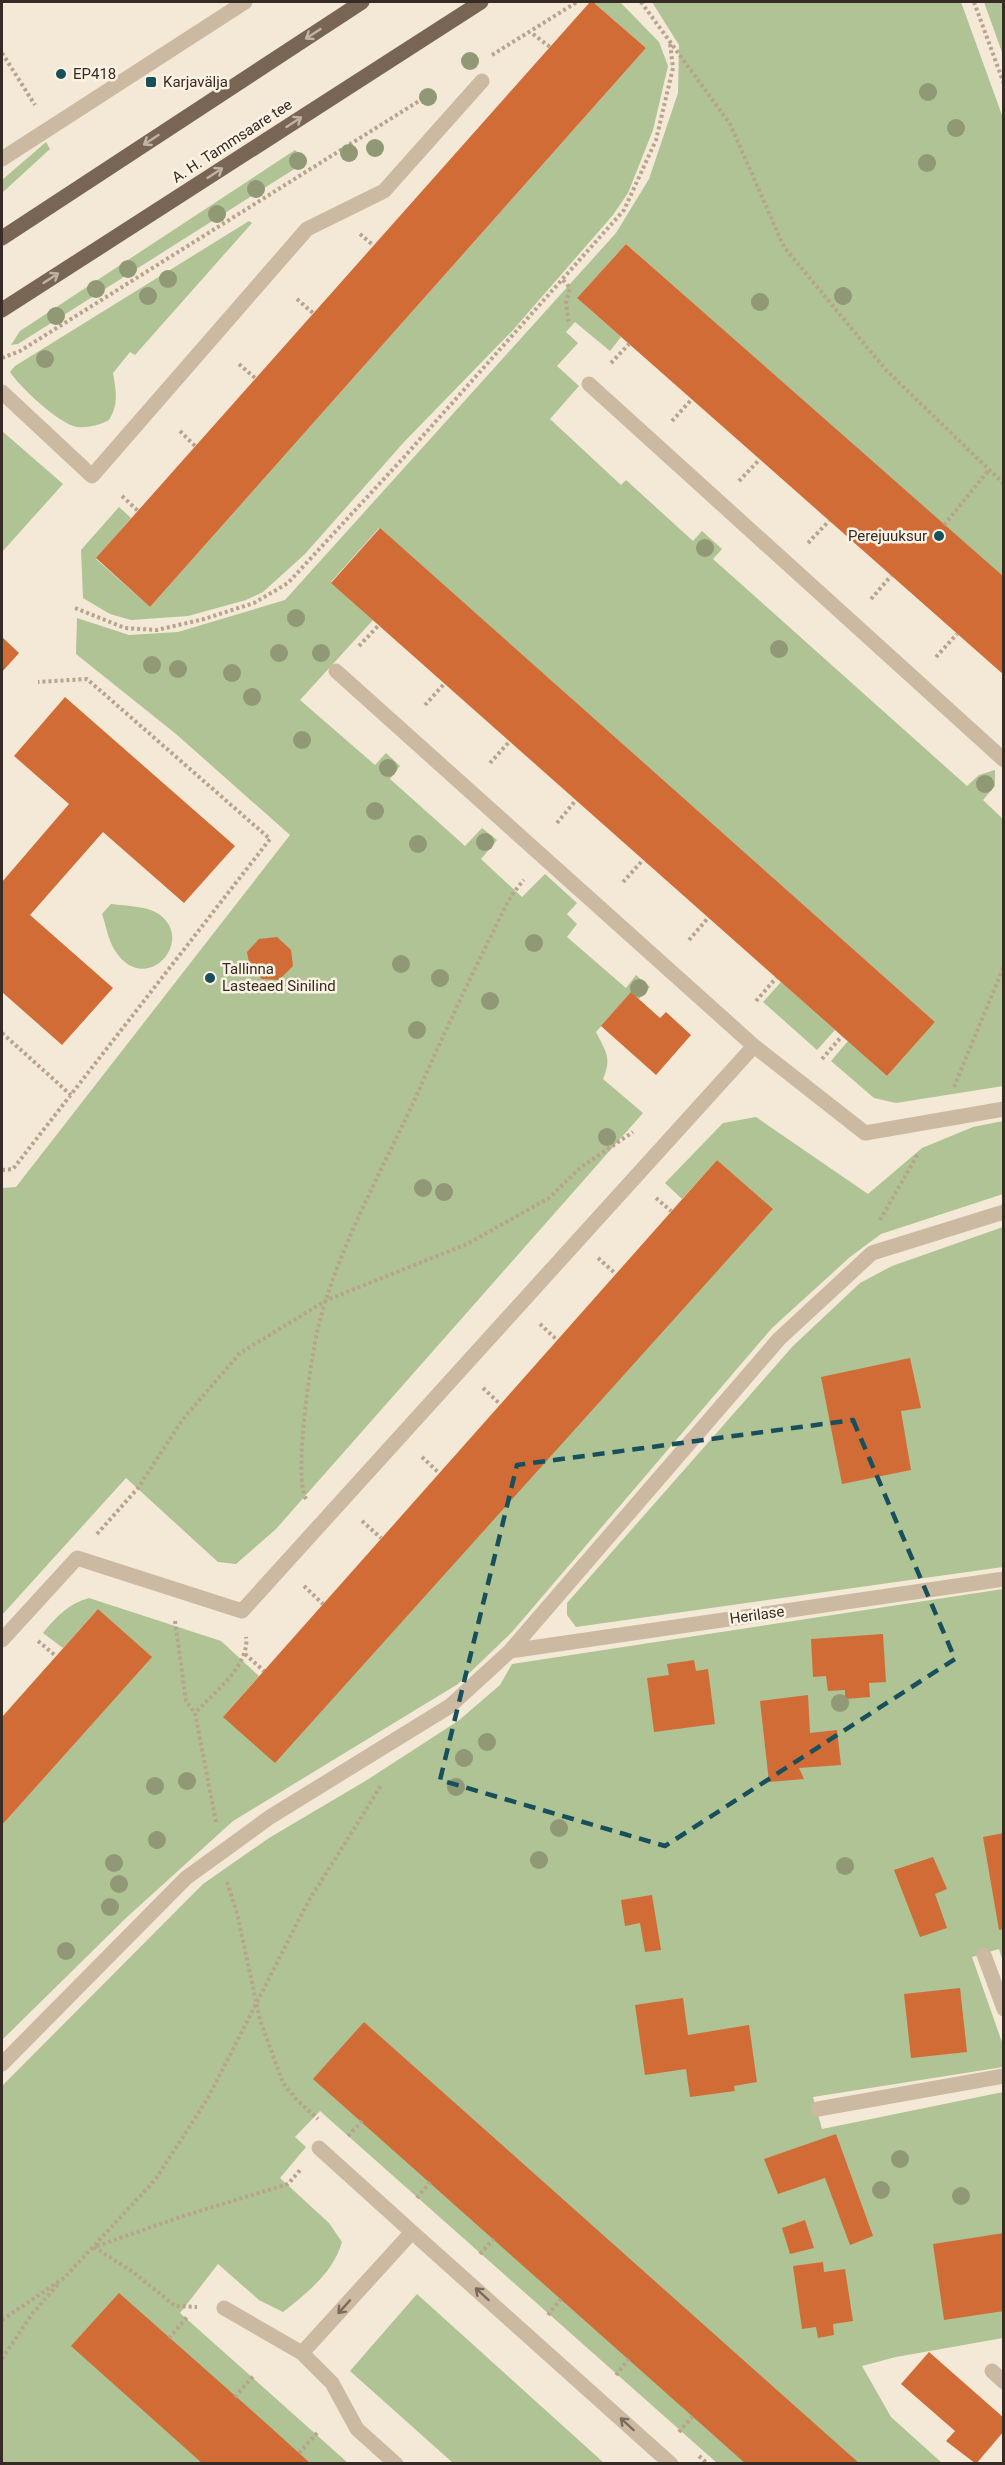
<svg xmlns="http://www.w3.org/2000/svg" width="1005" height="2465" viewBox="0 0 1005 2465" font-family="Roboto,sans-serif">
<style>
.green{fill:#afc395}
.building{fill:#d16c36}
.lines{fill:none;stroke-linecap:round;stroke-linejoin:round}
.path{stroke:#b8a38c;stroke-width:4;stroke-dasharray:3 3;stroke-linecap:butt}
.minor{stroke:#ccb9a2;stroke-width:15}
.major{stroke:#796554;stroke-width:15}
.tree{fill:#919875}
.oneway{stroke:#c0b3a3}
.oneway2{stroke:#7a6b5d}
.marked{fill:none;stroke:#174f5b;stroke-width:4.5;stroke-dasharray:12 8;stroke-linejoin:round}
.poi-dot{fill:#174f5b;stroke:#fbf2e3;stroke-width:2}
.labels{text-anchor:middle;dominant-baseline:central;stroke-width:5;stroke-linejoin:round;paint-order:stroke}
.poi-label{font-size:15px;fill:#362c25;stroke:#fbf2e3;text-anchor:start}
.street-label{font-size:15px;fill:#362c25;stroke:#fbf2e3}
</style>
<rect width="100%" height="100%" fill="#f3e9d6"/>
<!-- green -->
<path class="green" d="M 593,2 L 620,2 L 659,42 L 668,66 L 653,130 L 628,193 L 613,215 L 513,330 L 404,442 L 305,554 L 263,592 L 246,600 L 188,616 L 131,620 L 110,614 L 83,598 L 81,550 L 119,507 L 131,518 L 96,559 L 150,607 L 646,48 Z
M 652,2 L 961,2 L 1003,118 L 1003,577 L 626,244 L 577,298 L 621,337 L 610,351 L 575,322 L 566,332 L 578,343 L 557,366 L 579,386 L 550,419 L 621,485 L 626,480 L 693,541 L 702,531 L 722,549 L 713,559 L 967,786 L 979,775 L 995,770 L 995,786 L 983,800 L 1003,819 L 1003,1086 L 896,1103 L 874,1098 L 831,1061 L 848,1041 L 887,1076 L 935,1022 L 379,528 L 331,582 L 373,620 L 300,700 L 375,765 L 386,753 L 400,766 L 390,779 L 465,846 L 482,828 L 497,840 L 481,859 L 522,897 L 545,874 L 577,903 L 567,914 L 577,924 L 567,937 L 626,988 L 636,975 L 650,987 L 639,999 L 631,993 L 596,1032 C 606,1052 612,1058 603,1079 L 643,1113 L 276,1529 L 236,1564 L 218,1562 L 126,1478 L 2,1615 L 2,1188 L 16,1187 L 290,835 L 176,734 L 76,654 L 77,618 L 129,635 L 178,632 L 285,600 L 616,233 L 649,179 L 678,93 L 679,45 Z
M 984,2 L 1003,2 L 1003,55 Z
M 46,142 L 50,149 L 2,193 L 2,180 Z
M 295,150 L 307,161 L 18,344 L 11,345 L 20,331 Z
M 249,221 L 252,223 L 135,355 L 130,352 L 113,373 C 116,392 119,403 109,420 C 100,425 88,428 77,427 C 59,424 20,387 10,372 L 15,366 Z
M 2,431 L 63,484 L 2,552 Z
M 111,904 C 126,906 149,906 160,915 C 196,942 144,999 114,949 C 108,939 106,925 102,914 Z
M 781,982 L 835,1030 L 817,1050 L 763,1002 Z
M 756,1117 L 868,1194 L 922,1148 L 973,1127 L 1003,1121 L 1003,1194 L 881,1234 L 850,1257 L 772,1328 L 512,1632 L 458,1684 L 233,1821 L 126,1918 L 2,2040 L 2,1825 L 151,1657 L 98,1609 L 63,1648 L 43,1633 C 57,1616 68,1604 89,1598 L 221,1641 L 259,1676 L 223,1717 L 772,1209 L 717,1160 L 682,1199 L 665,1183 L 723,1123 Z
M 1003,1227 L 1003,1567 L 576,1627 L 567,1615 L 567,1603 L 793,1346 L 860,1283 L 892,1266 Z
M 1003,1589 L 1003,1962 L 999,1949 L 972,1957 L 1003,2045 L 1003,2067 L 813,2097 L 822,2129 L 1003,2092 L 1003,2338 L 896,2357 L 862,2366 L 891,2417 L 942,2463 L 717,2463 L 320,2111 L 295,2137 L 306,2147 L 280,2178 L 329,2223 L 342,2242 C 333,2273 307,2293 283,2312 L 259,2300 L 218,2264 L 180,2313 L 348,2463 L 2,2463 L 2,2086 L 203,1884 L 269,1838 L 367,1780 L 458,1721 L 500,1685 L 512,1664 Z
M 417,2294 L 604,2463 L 453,2463 L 350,2371 Z"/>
<!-- building -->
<path class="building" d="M 590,2 L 593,2 L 646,48 L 150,607 L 96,558 Z
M 626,244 L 1004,577 L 1004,675 L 577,298 Z
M 380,528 L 935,1022 L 887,1076 L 331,583 Z
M 2,637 L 19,653 L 2,672 Z
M 65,697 L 235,846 L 184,903 L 103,832 L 30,915 L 113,988 L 62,1045 L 2,992 L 2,882 L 69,804 L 14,756 Z
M 277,937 L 291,950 L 293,966 L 279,980 L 262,979 L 250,969 L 247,952 L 259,939 Z
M 631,992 L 660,1018 L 666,1012 L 691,1035 L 656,1075 L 601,1026 Z
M 717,1160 L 773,1209 L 275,1763 L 223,1717 Z
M 910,1358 L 921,1408 L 901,1411 L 911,1470 L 842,1484 L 821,1377 Z
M 98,1609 L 152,1657 L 2,1825 L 2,1717 Z
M 883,1634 L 886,1682 L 869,1683 L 870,1697 L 845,1699 L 845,1690 L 828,1691 L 826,1676 L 813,1677 L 811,1639 Z
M 694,1660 L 696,1671 L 708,1669 L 715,1724 L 654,1732 L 647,1678 L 669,1675 L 667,1664 Z
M 808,1695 L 810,1733 L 837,1730 L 841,1765 L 799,1768 L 804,1779 L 769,1782 L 760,1701 Z
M 1004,1833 L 1004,1929 L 999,1930 L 983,1837 Z
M 933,1857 L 947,1889 L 935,1894 L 947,1928 L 920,1937 L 894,1870 Z
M 652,1895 L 661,1950 L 645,1952 L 640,1923 L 625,1926 L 621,1900 Z
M 960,1988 L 967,2052 L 911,2058 L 904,1994 Z
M 683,1998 L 688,2035 L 749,2025 L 757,2082 L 734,2086 L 735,2091 L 690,2097 L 686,2069 L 645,2075 L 635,2005 Z
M 364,2022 L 860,2464 L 746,2464 L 313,2079 Z
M 836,2134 L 873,2236 L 850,2245 L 825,2178 L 778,2194 L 764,2159 Z
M 805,2220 L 814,2248 L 790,2254 L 782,2228 Z
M 1004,2233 L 1004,2311 L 944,2320 L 933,2244 Z
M 823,2262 L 824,2272 L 845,2269 L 853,2321 L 833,2324 L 834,2335 L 818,2338 L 816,2327 L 802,2329 L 793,2266 Z
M 119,2293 L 268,2425 L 311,2464 L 203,2464 L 71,2346 Z
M 929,2352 L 1004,2418 L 1004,2431 L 976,2464 L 946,2441 L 955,2431 L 901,2384 Z"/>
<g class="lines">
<!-- path -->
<path class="path" d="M 641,2 L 730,124 L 784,247 L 886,370 L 1004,484
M 974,2 L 1004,84
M 533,34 L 550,47
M 2,53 L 35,105
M 492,55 L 577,2
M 360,234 L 373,245
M 563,280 L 570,288 L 566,303 L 569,324
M 297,299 L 313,313
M 2,358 L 20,351 L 427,96
M 611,363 L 629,344
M 239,364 L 255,378
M 672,421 L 692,399
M 180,431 L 195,446
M 739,481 L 760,459
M 122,496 L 138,511
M 944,525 L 989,470
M 808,543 L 829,521
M 871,599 L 891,576
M 75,608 L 125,628 L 157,630 L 204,619 L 254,603 L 288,583 L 405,456 L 624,210 L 656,140 L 673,68 L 670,43
M 359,646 L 379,625
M 936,657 L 957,634
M 425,705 L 445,683
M 490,763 L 510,741
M 557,823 L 576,800
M 623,882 L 643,860
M 689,940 L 708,918
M 756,1001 L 776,978
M 2,1033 L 71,1095
M 822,1059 L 842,1036
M 954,1087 L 1004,966
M 2,1170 L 13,1169 L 270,839 L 87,679 L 38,682
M 656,1198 L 671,1211
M 880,1220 L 918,1154
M 598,1258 L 616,1274
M 540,1324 L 557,1340
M 483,1388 L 500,1404
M 422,1457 L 439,1473
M 306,1499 C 293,1475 311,1358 318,1328 C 337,1249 385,1165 419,1090 C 441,1040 464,991 488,942 C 499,921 507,898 524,880
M 362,1521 L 381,1538
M 97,1534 L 138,1488 L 183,1419 L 240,1353 L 327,1300 L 467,1244 L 549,1198 L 581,1167 L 633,1132
M 304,1586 L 323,1604
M 175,1621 L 186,1701 L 195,1713
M 38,1641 L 56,1656
M 245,1654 L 264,1671
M 216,1822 L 195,1713 C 213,1693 250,1666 246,1637
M 227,1882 L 237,1913 L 260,2020 L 283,2083 L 297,2100 L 318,2119
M 348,2136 L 362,2121
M 417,2198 L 430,2182
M 97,2246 L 183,2216 L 288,2184 L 301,2169
M 94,2247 L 133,2272 L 175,2306 L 197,2307
M 480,2254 L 494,2239
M 548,2315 L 561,2299
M 2,2320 L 64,2278 L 155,2180 L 208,2098 L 308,1902 L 382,1784
M 169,2338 L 188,2316
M 2,2359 L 32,2314 L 59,2283
M 616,2375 L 629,2359
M 235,2397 L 254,2375
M 679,2432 L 693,2416
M 299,2453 L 318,2432
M 699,2456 L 708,2464"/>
<!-- minor -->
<path class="minor" d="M 2,159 L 245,2
M 589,384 L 1004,760
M 2,392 L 92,476 L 307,229 L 384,191 L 482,81
M 336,671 L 754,1046 L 865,1133 L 1004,1109
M 2,1640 L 77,1558 L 242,1611 L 754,1046
M 510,1651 L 1004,1579
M 984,1955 L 1004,2009
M 2,2064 L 186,1878 L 270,1817 L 450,1706 L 510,1651 L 779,1339 L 872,1253 L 1004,1212
M 818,2109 L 1004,2076
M 319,2148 L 412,2232
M 224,2308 L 302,2353
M 992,2371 L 1004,2382
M 396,2464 L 357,2429 L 332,2383 L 302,2353 L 412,2232 L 671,2464"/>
<!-- major -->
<path class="major" d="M 2,238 L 362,2
M 2,310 L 481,2"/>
</g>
<!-- trees -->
<g class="tree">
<circle cx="470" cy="61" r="9"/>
<circle cx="928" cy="92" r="9"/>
<circle cx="428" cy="97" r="9"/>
<circle cx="956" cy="128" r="9"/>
<circle cx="375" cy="148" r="9"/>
<circle cx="349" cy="153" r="9"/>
<circle cx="298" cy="161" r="9"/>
<circle cx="927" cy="163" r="9"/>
<circle cx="256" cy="189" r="9"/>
<circle cx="217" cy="214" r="9"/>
<circle cx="128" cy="269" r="9"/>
<circle cx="168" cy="279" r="9"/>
<circle cx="96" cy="289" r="9"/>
<circle cx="148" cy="296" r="9"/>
<circle cx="843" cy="296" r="9"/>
<circle cx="760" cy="302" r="9"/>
<circle cx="56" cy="316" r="9"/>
<circle cx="45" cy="359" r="9"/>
<circle cx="705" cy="548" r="9"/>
<circle cx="296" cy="618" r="9"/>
<circle cx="779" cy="649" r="9"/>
<circle cx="279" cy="653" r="9"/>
<circle cx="321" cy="653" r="9"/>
<circle cx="152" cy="665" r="9"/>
<circle cx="178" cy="669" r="9"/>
<circle cx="232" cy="673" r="9"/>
<circle cx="252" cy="697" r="9"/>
<circle cx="302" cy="740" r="9"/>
<circle cx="388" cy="768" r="9"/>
<circle cx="985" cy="784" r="9"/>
<circle cx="375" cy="811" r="9"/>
<circle cx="485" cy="842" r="9"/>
<circle cx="418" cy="844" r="9"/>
<circle cx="534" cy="943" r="9"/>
<circle cx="401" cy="964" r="9"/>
<circle cx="440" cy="978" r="9"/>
<circle cx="639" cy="988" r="9"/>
<circle cx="490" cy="1001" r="9"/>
<circle cx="417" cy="1030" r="9"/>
<circle cx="607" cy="1137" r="9"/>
<circle cx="423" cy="1188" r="9"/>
<circle cx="444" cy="1192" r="9"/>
<circle cx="840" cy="1703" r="9"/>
<circle cx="487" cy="1742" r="9"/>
<circle cx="464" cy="1758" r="9"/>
<circle cx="187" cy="1781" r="9"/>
<circle cx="155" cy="1786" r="9"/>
<circle cx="456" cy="1787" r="9"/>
<circle cx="559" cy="1828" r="9"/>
<circle cx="157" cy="1840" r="9"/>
<circle cx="539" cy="1860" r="9"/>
<circle cx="114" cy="1863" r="9"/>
<circle cx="845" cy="1866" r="9"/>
<circle cx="119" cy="1884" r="9"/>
<circle cx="110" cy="1907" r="9"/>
<circle cx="66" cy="1951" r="9"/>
<circle cx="900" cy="2159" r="9"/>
<circle cx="881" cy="2190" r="9"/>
<circle cx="961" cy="2196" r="9"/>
</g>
<!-- one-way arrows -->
<defs><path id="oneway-shaft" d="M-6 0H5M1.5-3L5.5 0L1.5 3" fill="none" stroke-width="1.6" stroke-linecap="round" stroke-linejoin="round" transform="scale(1.5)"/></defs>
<g class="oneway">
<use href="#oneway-shaft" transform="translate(313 34) rotate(147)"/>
<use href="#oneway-shaft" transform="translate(294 122) rotate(-33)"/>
<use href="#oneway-shaft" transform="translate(151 140) rotate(147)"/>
<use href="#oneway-shaft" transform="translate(215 173) rotate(-33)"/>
<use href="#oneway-shaft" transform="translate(51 278) rotate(-33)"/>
</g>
<g class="oneway2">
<use href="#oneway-shaft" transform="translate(482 2294) rotate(-138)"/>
<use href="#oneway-shaft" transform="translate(344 2307) rotate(132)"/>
<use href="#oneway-shaft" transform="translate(627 2424) rotate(-138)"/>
</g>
<!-- marked area -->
<path class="marked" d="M 853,1420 L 955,1659 L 665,1846 L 440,1780 L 517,1465 Z"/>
<!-- markers -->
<g class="poi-dot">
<circle cx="61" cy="74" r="6"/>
<rect x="145" y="76" width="12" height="12" rx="3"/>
<circle cx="939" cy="536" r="6"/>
<circle cx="210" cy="978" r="6"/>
</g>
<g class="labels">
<!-- poi labels -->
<g class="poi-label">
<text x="73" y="74">EP418</text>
<text x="163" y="82">Karjavälja</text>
<text x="927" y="536" text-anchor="end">Perejuuksur</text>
<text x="222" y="969">Tallinna<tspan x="222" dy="17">Lasteaed Sinilind</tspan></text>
</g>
<!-- street labels -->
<g class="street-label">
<text transform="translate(232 141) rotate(-33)">A. H. Tammsaare tee</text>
<text transform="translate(757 1615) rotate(-8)">Herilase</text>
</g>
</g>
<!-- border -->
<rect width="1005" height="2465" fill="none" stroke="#362c25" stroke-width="6"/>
</svg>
